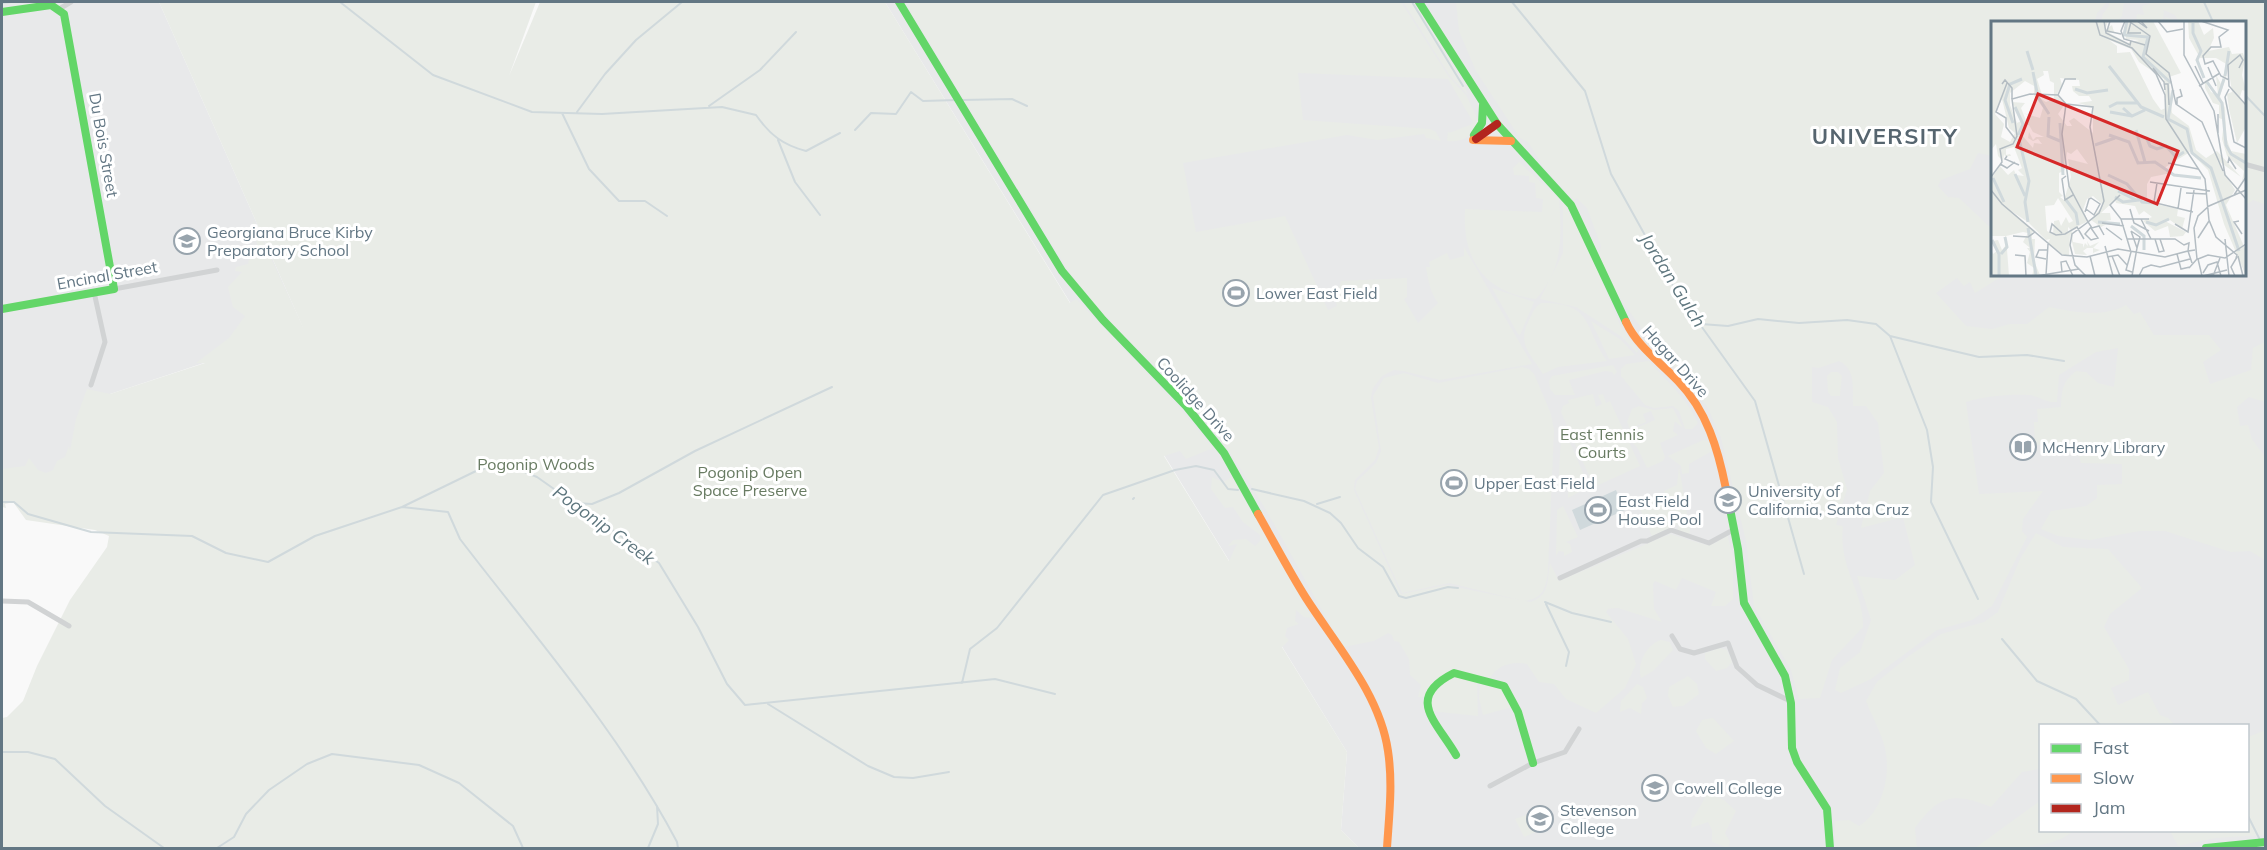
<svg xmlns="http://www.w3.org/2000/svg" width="2267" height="850" viewBox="0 0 2267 850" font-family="Mulish,sans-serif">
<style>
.built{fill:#e8e9ea;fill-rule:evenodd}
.green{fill:#e9ece7}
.water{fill:#d0d9dc}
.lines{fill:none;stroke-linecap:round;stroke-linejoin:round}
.stream{stroke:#d0d9dc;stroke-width:2}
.street{stroke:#d1d3d4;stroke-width:5}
.fast{stroke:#63d668;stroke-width:8}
.slow{stroke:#ff974d;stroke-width:8}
.jam{stroke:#b3261e;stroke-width:8}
.labels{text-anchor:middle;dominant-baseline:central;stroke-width:6;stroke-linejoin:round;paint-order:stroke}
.street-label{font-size:16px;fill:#637784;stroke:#fff}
.poi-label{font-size:16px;fill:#637784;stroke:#fff;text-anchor:start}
.park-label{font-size:16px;fill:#687b62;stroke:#fff}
.water-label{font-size:18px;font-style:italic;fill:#5e767e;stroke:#fff}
.district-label{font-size:22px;font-weight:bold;letter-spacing:1.5px;fill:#56656f;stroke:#fff}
.inset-river{fill:none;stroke:#d0d9dc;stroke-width:3}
.inset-road{fill:none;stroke:#b4bdc3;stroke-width:1.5}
.view{fill:#d62828;fill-opacity:0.15;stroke:#d62828;stroke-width:3}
.inset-edge{fill:none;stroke:#637784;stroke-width:3}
</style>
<rect width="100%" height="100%" fill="#f9f9f9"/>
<!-- built -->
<path class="built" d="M 13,2 L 159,2 L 304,330 L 110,394 L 66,490 L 2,488 L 2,4 Z
M 885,2 L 2265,2 L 2265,848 L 1359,848 L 1341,830 L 1347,752 ZM 1992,22 L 2244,22 L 2244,274 L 1992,274 ZM 2040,726 L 2248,726 L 2248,830 L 2040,830 Z"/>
<!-- green -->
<path class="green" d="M 159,2 L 536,2 L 509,76 L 540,2 L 885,2 L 1070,303 L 1076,299 L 1177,405 L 1213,448 L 1186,459 L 1180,451 L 1164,456 L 1229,561 L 1237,544 L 1228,546 L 1233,540 L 1246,539 L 1255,546 L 1260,541 L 1260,535 L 1243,522 L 1233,507 L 1225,508 L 1211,489 L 1212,477 L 1223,482 L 1232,477 L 1312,618 L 1304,617 L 1296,610 L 1295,621 L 1299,624 L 1287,628 L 1285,636 L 1289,640 L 1282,647 L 1347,752 L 1341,830 L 1359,848 L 2,848 L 2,718 L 7,717 L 23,701 L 37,666 L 70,600 L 107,547 L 109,536 L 95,530 L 26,520 L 13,502 L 5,504 L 6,508 L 2,507 L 2,469 L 25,466 L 29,458 L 38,470 L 46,473 L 53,470 L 57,461 L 65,457 L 69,446 L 70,451 L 76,419 L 87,389 L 110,394 L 205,363 L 196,363 L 229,338 L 245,316 L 233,307 L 228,287 L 242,272 L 235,271 L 236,267 L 248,264 L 249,259 L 259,257 L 253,219 L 304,330 Z
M 905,2 L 1401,2 L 1449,77 L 1466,95 L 1479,122 C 1472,136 1463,143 1447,141 L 1448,131 L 1449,133 L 1470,125 L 1473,122 L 1448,79 L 1298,73 L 1303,120 L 1430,129 L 1436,132 L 1441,141 L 1426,138 L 1424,134 L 1377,140 L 1347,135 L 1183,163 L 1196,232 L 1285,216 L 1328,310 L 1337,306 L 1333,291 L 1339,288 L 1341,281 L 1407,278 L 1407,297 L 1404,299 L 1418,323 L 1438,303 C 1430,292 1428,280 1426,267 L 1430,267 L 1429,262 L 1447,253 L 1450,260 L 1464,256 L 1464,247 L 1532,364 L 1440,380 L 1403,371 L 1394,370 L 1382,376 L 1373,388 L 1371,398 L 1379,448 L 1375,460 L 1355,480 L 1354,490 L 1401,594 L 1446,585 L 1530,602 C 1550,596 1547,580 1550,563 L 1559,581 L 1670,534 L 1706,545 L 1714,544 L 1727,534 L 1733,558 L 1733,599 L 1725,606 L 1711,606 L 1716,592 L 1682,578 L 1676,590 L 1655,581 L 1653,584 L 1654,609 L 1662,622 L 1618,608 L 1608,609 L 1606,612 L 1628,639 L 1636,664 L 1625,688 L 1596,713 L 1566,699 L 1554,684 L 1539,682 L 1527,664 C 1512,661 1498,665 1490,678 L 1457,672 L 1425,697 L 1418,697 L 1421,685 L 1410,675 L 1409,659 L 1399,642 L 1394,641 L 1392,635 L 1388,633 L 1374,641 L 1344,647 C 1300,576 1265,498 1215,432 C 1171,374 1111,330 1068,270 Z
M 1403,2 L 1414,2 L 1459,76 L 1468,95 L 1450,76 Z
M 1456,2 L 2107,2 L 2097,13 L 2095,22 L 1992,22 L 1992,156 L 1978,153 L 1970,169 L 1941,180 L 1938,186 L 1948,197 L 1959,198 L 1992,229 L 1992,274 L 2004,275 L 1975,293 L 1970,282 L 1964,286 L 1957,278 L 1936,293 L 1966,326 L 1992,329 L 2010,324 L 2027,324 L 2049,307 C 2075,312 2103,318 2126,305 L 2134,314 L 2140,312 L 2154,335 L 2209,335 L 2221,350 L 2203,362 L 2210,384 L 2251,370 L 2253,348 L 2265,342 L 2265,402 L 2249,397 L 2237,407 L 2240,426 L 2248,425 L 2252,439 L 2265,457 L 2265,560 L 2250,551 L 2231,552 L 2165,531 L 2140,531 L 2090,540 L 2058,536 L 2041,529 L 2051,511 L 2086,506 L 2097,498 L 2097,485 L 2122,484 L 2122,464 L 2081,463 L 2076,443 L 2035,445 L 2034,422 L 2038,422 L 2037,409 L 2061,407 C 2062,390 2062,382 2076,371 L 2086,372 L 2098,383 L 2114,387 L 2118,348 L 2096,352 L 2059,375 L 2057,402 C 2045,403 2040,396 2029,395 C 2009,394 1985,396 1966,402 L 1979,494 L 2043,491 L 2023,519 L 2022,531 L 2027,537 L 1992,606 L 1972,620 L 1937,630 L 1871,679 L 1841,693 L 1835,690 L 1840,668 L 1860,652 L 1871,620 L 1857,576 L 1895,580 L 1915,565 L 1903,517 L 1861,528 L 1870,491 L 1884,473 L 1878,423 L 1866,406 L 1853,406 C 1852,389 1857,370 1839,361 L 1819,368 L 1812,367 L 1812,402 L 1828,407 L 1837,422 L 1838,458 L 1847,489 L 1836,525 L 1843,526 C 1838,568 1864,591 1863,627 L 1832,660 L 1820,698 L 1799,699 L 1791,670 L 1754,606 L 1746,541 L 1721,438 L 1708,408 L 1686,379 L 1658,351 L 1619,297 L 1599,256 L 1601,246 L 1587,208 L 1577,198 L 1574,200 L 1545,169 L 1528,142 L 1520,138 L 1476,71 L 1459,31 Z
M 2109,2 L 2124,2 L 2122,16 L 2117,22 L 2101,22 L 2103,14 L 2109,6 Z
M 2154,2 L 2265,2 L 2265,209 L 2264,204 L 2253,200 L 2248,204 L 2245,202 L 2244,22 L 2166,22 L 2165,17 L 2178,21 L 2175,15 L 2164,10 L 2163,22 L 2136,22 L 2137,14 L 2144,15 L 2142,6 Z
M 1519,162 L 1559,199 C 1562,238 1563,269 1536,299 C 1484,293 1462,259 1465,209 L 1542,212 L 1543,199 L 1536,198 L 1535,183 L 1529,182 L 1529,176 L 1514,175 L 1513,168 Z
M 1563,203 L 1582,233 L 1620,325 L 1638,350 L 1637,353 L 1622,337 L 1576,307 L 1540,299 L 1563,253 Z
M 1492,288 L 1534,302 L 1520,335 L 1518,334 Z
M 1541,303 C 1594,302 1584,329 1607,361 L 1558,367 L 1543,374 C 1530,353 1516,344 1530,318 C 1533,312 1535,307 1541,303 Z
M 1591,321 L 1621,340 L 1635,355 L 1609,359 Z
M 1649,361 C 1667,382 1686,397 1698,423 L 1692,429 L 1685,429 L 1679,411 L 1673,406 L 1654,408 L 1645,405 L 1621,376 L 1621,369 L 1626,364 Z
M 1613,365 L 1617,372 L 1614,375 L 1612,372 L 1605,371 L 1569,380 L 1575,395 L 1555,395 L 1550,389 L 1549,381 L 1552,376 Z
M 1522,367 L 1529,369 L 1534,374 L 1551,414 L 1554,430 L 1548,571 C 1546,588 1543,599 1524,601 L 1449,583 L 1402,593 L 1355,489 L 1357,481 L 1376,463 L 1381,451 L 1373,396 L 1384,378 L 1404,373 L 1438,383 Z
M 1831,372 L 1838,372 L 1842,376 L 1840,396 L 1831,396 L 1828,392 L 1827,376 Z
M 1593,394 L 1596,407 L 1602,404 L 1598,395 L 1603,394 L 1606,403 L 1610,401 L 1640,466 L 1594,487 L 1561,412 L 1563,406 L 1569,403 L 1568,400 Z
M 1639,406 L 1654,410 L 1673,408 L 1683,428 L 1667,415 L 1675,421 L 1673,431 L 1678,435 L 1660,443 L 1665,457 L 1663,461 L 1647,468 L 1637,447 L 1630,440 L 1631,430 L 1655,420 L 1651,411 L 1643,414 L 1646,422 L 1630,429 L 1627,422 L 1632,409 Z
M 1562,424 L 1589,487 L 1568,498 L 1568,487 L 1558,487 Z
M 1703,440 L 1709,441 L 1712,451 L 1689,464 L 1689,473 L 1682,474 L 1681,466 L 1668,456 Z
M 1679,467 L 1690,531 L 1689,535 L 1678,531 L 1679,524 L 1652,536 L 1639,507 L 1665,495 L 1664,491 L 1677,485 Z
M 1563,506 L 1578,537 L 1566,542 L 1570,544 L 1572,552 L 1564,556 L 1564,552 L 1559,551 L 1556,556 L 1557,510 Z
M 2036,533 L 2063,547 L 2108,549 L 2142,588 L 2110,614 L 2104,627 L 2129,669 L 2129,680 L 2111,688 L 2118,705 L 2148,692 L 2160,715 L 2168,718 L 2175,725 L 2040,726 L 2040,769 L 2022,772 L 1991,807 C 1953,792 1939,795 1915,828 L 1917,848 L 1835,848 L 1835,821 L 1849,820 L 1859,826 C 1881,813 1890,779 1886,754 C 1884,737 1872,717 1866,701 L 1877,682 L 1909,656 L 1941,634 L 1984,622 L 1998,612 L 2020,559 Z
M 1661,640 L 1670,642 L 1673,650 L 1653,671 L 1641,678 C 1636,662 1649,643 1661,640 Z
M 1720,648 L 1727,650 L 1732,662 L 1727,668 L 1716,671 L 1705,659 L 1705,653 Z
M 1459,675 L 1477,681 L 1478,716 L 1430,711 L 1429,704 L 1434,687 Z
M 1688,676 L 1697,684 L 1699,694 L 1683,706 L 1673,707 L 1668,696 L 1669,687 Z
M 1480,682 L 1500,685 L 1512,707 L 1483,715 L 1479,698 Z
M 1637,684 L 1643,687 L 1647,698 L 1642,703 L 1641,714 L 1630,708 L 1620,712 L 1621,701 Z
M 1713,718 L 1734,741 L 1716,754 L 1706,748 L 1696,731 L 1702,720 Z
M 2263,731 L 2266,733 L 2265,835 L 2215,838 L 2178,846 L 2170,831 L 2248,830 L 2248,737 Z
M 1708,793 L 1724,800 L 1736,811 L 1725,833 L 1730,842 L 1728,848 L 1712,842 L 1712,830 L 1708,822 L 1691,828 L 1692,820 Z
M 2040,801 L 2040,830 L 2073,831 C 2052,850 2006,849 1975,848 Z
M 1529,814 L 1536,832 L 1524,837 L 1515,819 Z"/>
<!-- water -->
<path class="water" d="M 1616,490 L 1625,510 L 1580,530 L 1572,510 Z"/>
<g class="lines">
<!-- stream -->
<path class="stream" d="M 340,2 L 433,75 L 532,112 L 602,114 L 722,107 L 756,115 C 770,135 783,145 806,151 L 840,133
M 1412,2 L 1463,86
M 1512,2 L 1585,91 L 1611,174 L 1676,291 L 1755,401 L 1804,574
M 2204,2 L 2213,22
M 2,3 L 11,2
M 2244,94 L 2266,117
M 962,100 L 1012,99 L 1027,106
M 709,106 L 760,70 L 796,32
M 577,112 L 605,74 L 636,40 L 682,2
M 562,113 L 589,169 L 619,201 L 645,201 L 667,216
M 855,130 L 871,113 L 896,114 L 911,92 L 923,101 L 957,100
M 778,140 L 795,182 L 820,215
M 1701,324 L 1728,326 L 1758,319 L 1799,323 L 1847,320 L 1876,324 L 1890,336 L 1927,430 L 1933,467 L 1931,502 L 1978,599
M 1890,336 L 1979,357 L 2027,355 L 2064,361
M 1252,489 L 1304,501 L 1330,513 L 1341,523 L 1358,548 L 1383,567 L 1399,596 L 1406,598 L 1448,587 L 1458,588
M 1133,499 L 1134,498
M 2,502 L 14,502 L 28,514 L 91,532 L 192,536 L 226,553 L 268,562 L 315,536 L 402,507 L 476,471 L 502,463 L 537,477 L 659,563 L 698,627 L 727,684 L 745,705 L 995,679 L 1055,694
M 574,503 L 592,504 L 619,493 L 695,451 L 832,387
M 1317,504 L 1340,497
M 402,507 L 448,512 L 460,539 C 535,637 619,732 677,842 L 678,848
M 1545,602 L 1572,613 L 1611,622
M 1546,604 L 1569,652 L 1566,666
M 2002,639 L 2037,681 L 2076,699 L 2101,726
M 962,683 L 970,649 L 997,628 L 1103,495 L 1175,470 L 1196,466 L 1214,470 L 1228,489 L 1238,490
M 768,704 L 868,766 L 894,777 L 913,778 L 949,772
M 2,752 L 28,752 L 55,759 L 105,806 L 164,848
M 2248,816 L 2260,840
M 217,848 L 234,837 L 246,814 L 269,790 L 307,764 L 332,754 L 419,765 L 459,783 L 513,826 L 523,848
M 648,848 L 658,824 L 657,806"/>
<!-- street -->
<path class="street" d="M 59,9 L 71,2
M 2244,164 L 2266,170
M 114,289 L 217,270
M 91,385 L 105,342 L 94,292
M 1560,578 L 1641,541 L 1647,541 L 1671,530 L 1709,543 L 1733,530
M 2,601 L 28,602 L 69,626
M 1672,636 L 1680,649 L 1694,653 L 1728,643 L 1737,667 L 1757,685 L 1786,699
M 1490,786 L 1533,763 L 1565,752 L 1579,729"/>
<!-- fast -->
<path class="fast" d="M 899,2 L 1062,271 L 1103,320 L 1186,406 L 1224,453 L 1258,514
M 1419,2 L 1497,124 L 1571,205 L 1626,322
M 2,12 L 51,5 L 64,14 L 114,289 L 2,309
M 1474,135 L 1482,123 L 1483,105
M 1726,489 L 1738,549 L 1744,603 L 1785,676 L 1791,703 L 1792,748 L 1797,762 L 1827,809 L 1830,848
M 1456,755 C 1437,722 1404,698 1454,673 L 1504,686 L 1518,712 L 1533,763
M 2206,848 L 2266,842"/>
<!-- slow -->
<path class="slow" d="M 1473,140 L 1511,141
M 1626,322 C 1637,346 1660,362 1678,381 C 1707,411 1718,449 1726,489
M 1258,514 C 1274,542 1289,571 1306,598 C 1336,645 1380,694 1388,751 C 1393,784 1389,816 1387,848"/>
<!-- jam -->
<path class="jam" d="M 1476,139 L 1497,124"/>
</g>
<!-- icons -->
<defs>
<symbol id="school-ring" viewBox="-11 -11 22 22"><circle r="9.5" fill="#fff" stroke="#98a4ad" stroke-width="1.5"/><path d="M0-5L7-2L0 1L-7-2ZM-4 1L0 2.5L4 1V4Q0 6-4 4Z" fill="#98a4ad"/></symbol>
<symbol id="stadium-ring" viewBox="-11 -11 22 22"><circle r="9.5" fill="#fff" stroke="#98a4ad" stroke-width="1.5"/><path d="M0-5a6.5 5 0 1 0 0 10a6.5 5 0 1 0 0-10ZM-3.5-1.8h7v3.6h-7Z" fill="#98a4ad"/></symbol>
<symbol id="library-ring" viewBox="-11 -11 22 22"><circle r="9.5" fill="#fff" stroke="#98a4ad" stroke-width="1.5"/><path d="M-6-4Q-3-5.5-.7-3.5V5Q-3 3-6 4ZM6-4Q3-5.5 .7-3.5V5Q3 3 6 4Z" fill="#98a4ad"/></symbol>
<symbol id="university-ring" viewBox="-11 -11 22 22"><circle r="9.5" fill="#fff" stroke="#98a4ad" stroke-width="1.5"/><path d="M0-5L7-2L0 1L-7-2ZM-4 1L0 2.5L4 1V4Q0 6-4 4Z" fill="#98a4ad"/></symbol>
</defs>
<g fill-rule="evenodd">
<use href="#school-ring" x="172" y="226" width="30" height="30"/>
<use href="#stadium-ring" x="1221" y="278" width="30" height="30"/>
<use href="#library-ring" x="2008" y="432" width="30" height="30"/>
<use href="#stadium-ring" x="1439" y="468" width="30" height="30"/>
<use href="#university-ring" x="1713" y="485" width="30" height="30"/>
<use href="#stadium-ring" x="1583" y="495" width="30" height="30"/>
<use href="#university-ring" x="1640" y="773" width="30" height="30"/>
<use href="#university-ring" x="1525" y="804" width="30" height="30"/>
</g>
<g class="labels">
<!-- street labels -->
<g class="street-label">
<text transform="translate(104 145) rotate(80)">Du Bois Street</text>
<text transform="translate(107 275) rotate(-10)">Encinal Street</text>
<text transform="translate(1676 361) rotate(48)">Hagar Drive</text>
<text transform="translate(1196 399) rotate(48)">Coolidge Drive</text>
</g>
<!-- poi labels -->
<g class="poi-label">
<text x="207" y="232">Georgiana Bruce Kirby<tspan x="207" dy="18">Preparatory School</tspan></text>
<text x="1256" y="293">Lower East Field</text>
<text x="2042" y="447">McHenry Library</text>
<text x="1474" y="483">Upper East Field</text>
<text x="1748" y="491">University of<tspan x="1748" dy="18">California, Santa Cruz</tspan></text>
<text x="1618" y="501">East Field<tspan x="1618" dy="18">House Pool</tspan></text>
<text x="1674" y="788">Cowell College</text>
<text x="1560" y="810">Stevenson<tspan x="1560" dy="18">College</tspan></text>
</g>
<!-- park labels -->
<g class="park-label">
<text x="1602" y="434">East Tennis<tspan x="1602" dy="18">Courts</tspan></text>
<text x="536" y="464">Pogonip Woods</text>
<text x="750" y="472">Pogonip Open<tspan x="750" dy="18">Space Preserve</tspan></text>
</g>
<!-- water labels -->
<g class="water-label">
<text transform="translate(1673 280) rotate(58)">Jordan Gulch</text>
<text transform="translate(604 525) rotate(36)">Pogonip Creek</text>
</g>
<!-- district labels -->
<g class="district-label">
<text x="1885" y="136">UNIVERSITY</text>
</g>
</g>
<!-- overview -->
<g transform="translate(1991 21)">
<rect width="255" height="255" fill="#f9f9f9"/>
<path d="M 0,0 L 117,0 L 114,9 L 121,4 L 123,11 L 118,12 L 137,22 L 148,19 L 135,18 L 134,0 L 162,0 L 190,52 L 178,56 L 181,92 L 198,105 L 205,129 L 215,137 L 226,130 L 250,156 L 226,139 L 244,169 L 235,184 L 255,230 L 255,255 L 233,203 L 217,149 L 199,131 L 173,147 L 181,153 L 198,155 L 175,153 L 160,156 L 156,163 L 156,181 L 187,188 L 186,195 L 194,197 L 191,208 L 179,199 L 174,200 L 195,211 L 192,215 L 179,216 L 177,205 L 164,210 L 152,200 L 161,196 L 153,190 L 148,194 L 144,185 L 125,182 L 124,179 L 110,192 L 119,192 L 120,199 L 109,201 L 116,203 L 110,206 L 100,199 L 112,184 L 102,175 L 96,178 L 92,189 L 97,200 L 80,209 L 77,206 L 77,212 L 81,210 L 82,221 L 92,223 L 92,227 L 94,222 L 97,225 L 96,220 L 99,225 L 108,221 L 102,227 L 109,229 L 102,232 L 102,227 L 96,227 L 92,230 L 96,234 L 84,233 L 79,213 L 78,234 L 72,234 L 57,222 L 59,218 L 55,219 L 37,201 L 20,190 L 45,211 L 41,211 L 41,218 L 44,218 L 43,240 L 49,254 L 41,255 L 43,247 L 36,242 L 39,231 L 36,227 L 39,227 L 32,221 L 37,212 L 32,211 L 15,215 L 18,255 L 0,255 L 0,227 L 2,233 L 7,229 L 2,220 L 7,219 L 11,229 L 15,224 L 14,215 L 0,215 L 0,158 L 9,145 L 17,154 L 23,149 L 25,154 L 33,155 L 27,149 L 31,147 L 23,126 L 15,128 L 15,134 L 19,133 L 20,135 L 14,135 L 13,133 L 12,140 L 7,135 L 5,123 L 0,129 ZM 118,19 L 140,28 L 148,41 L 173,58 L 175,87 L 170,89 L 162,78 L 139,31 L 126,32 L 126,25 ZM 52,50 L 57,50 L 59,60 L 63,62 L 63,78 L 55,81 L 42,73 L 52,87 L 49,97 L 32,92 L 37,94 L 36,102 L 30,87 L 34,82 L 21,81 L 30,100 L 26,102 L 19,84 L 19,72 L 34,60 L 43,65 L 43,72 L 51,74 L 46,58 L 53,54 ZM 69,57 L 88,59 L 89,65 L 81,65 L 82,70 L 88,75 L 98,75 L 101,80 L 87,82 L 102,86 L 102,112 L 83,97 L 78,100 L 81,105 L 76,105 L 67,93 L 74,83 L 66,73 L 71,64 ZM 11,78 L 18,107 L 24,112 L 19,121 L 10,116 L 13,103 L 4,93 ZM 38,104 L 42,111 L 53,116 L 45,116 L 42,119 L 38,111 L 37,117 L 42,120 L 47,118 L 51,123 L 43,122 L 42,127 L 30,113 L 33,105 ZM 86,128 L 97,143 L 77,138 L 80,156 L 73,179 L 69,176 L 72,175 L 68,171 L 68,152 L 74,149 L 76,131 L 80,133 ZM 67,177 L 82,200 L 78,202 L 75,196 L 70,205 L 68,199 L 63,200 L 62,213 L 56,210 L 54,185 L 63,184 ZM 197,0 L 207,0 L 213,14 L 222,7 L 223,17 L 217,30 L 238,26 L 241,33 L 252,32 L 254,38 L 251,54 L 255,70 L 251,69 L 249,76 L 255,84 L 255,106 L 246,122 L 238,88 L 236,73 L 241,71 L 237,44 L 225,37 L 209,37 L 198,17 ZM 234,49 L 235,56 L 229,75 L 234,87 L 235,116 L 240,130 L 255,133 L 255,154 L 251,160 L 253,150 L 236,135 L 231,118 L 233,99 L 228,97 L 228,84 L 222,82 L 214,67 L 214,59 L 220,71 L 227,74 L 225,54 L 230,63 Z" fill="#e9ece7" fill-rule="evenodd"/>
<path class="inset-river" d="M 136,0 L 133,14 L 157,16 L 152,36 L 180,62M 202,2 L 202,12 L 210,30 L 206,39 L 213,57M 36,30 L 42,49M 118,45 L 150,86 L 173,96M 42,51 L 47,76 L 58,93M 234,55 L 238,30M 216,61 L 231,82 L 235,124 L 240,133 L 255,142M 84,68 L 96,72 L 117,69M 182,69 L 177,98 L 196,108 L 201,132 L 220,147 L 248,230M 227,76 L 233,58M 24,86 L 32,103 L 27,114M 118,86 L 126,82 L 146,82M 132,87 L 141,95 L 154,89M 119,91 L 141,95M 58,96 L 57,115 L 69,120M 22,102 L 14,79 L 19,63 L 31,58M 69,102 L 72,154M 145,109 L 154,141M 118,114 L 138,121 L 147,142 L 164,141 L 183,154 L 210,157M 155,116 L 159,125 L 166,128 L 175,125 L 185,136 L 193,131M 28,118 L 38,160 L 34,181 L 37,201M 104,124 L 124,117M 24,153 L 34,175M 117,154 L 136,163 L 151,181 L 163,182M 2,157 L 13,181M 127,170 L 145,179M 124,176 L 132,181 L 148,179M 75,179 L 85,192 L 87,204M 107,201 L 129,203M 155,201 L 165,204 L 178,198M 140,205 L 153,215 L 153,229M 37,207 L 45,254M 1,219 L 8,233 L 8,255M 10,233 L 16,226 L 14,216"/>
<path class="inset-road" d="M 105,0 L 109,14 L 141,27 L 165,53 L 174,74 L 175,98 L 214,158 L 218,199 L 225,216 L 246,234 L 245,237M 113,0 L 115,12 L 139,24 L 140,20M 119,0 L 116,10 L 130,13M 134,0 L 130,10 L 133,18 L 154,24M 146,0 L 156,7 L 150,0M 167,0 L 176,11 L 192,8M 193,0 L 193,34 L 223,90 L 234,154 L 255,178M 210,0 L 237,9 L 228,16 L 230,26 L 220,26 L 212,35 L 214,43 L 222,40 L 230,55 L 238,59M 139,1 L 159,15 L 155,33 L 178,52 L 185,83 L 211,101 L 232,150M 140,1 L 137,12 L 150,12M 204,45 L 212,62M 217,46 L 225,65M 162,47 L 173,61 L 174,69M 248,47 L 252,39 L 249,34 L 237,44 L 238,65 L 255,84M 16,62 L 5,91 L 15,97 L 15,106 L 25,119M 11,63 L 14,59 L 21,67 L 21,78M 174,63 L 177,63 L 178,84M 208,65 L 229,52M 238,68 L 234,76 L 243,121 L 255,127M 67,74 L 74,58 L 85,58M 75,83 L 102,86 L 99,106 L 113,180 L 108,192 L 97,201 L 101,207 L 108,205 L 113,214M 186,83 L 186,77 L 191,75 L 189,68M 227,112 L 227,93M 16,135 L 14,138 L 28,144M 177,142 L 207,148M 237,142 L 238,137 L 245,148M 9,143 L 16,147 L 24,141M 75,155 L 71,158 L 74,179 L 82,174M 0,156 L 11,141 L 9,128 L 22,123 L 26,115 L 21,78 L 39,73 L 67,74 L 75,83 L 71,113 L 78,165 L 97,201 L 81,213 L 79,224 L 84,244 L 95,255M 159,161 L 219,170M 0,169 L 11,183 L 71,234 L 96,236 L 127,228 L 174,236 L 197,230 L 201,242M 195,172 L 216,173M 129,174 L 119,184 L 130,198 L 140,231 L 135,249 L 141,251M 243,174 L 255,156M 161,181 L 202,191M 163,181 L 166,162M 139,188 L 143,202 L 158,210M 187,188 L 190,167M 94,191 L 96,185 L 98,178 L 100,177 L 109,183 L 103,194 L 95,188M 130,198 L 158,198M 150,198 L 160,218M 248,200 L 243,201 L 251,213M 111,202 L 133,205M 184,203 L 197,211 L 203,169M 100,206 L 94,213 L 100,219 L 107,217 L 100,207M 115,207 L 131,219M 140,210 L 146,227 L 141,255M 140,210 L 149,216 L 146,227M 71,212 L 61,203 L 59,211 L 65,214 L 74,213 L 86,206 L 93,218M 22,215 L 37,216 L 44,211M 207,217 L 218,200M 136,218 L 184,218 L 193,224 L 198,222 L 197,230 L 204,229M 164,218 L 168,231 L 173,230 L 169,218M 234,218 L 238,255M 114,225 L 122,255M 186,233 L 190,248 L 199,246M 24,234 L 34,235 L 35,255M 99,235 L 104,255M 121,235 L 129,255M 247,235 L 252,255M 116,236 L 127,234 L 136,244M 55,238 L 45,236 L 48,229 L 56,229M 198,247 L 206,238 L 203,207 L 207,195 L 218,185 L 255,169M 71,251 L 70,241 L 75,240 L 82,255M 212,252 L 217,244 L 226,241 L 230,255M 55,254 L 57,223M 45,255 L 88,248M 148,255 L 152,247 L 160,244 L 169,246 L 199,238M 211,255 L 207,238 L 217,234 L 234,237 L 255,223M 212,255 L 236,249M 222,255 L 229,237M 244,255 L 240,246 L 246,236"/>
<path class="view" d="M 47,73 L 187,130 L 166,183 L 26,126 Z"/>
<rect width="255" height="255" class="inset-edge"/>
</g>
<!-- border -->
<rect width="2267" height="850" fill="none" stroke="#637784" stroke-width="6"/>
<!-- legend -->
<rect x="2039" y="724" width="210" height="108" fill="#ffffff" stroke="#c1c9ce" stroke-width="1.5"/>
<rect x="2051" y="744" width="30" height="9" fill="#63d668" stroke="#c1c9ce" stroke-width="1.5"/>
<text x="2093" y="754" font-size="18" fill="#637784">Fast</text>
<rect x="2051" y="774" width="30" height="9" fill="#ff974d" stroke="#c1c9ce" stroke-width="1.5"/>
<text x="2093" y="784" font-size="18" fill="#637784">Slow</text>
<rect x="2051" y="804" width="30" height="9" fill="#b3261e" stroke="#c1c9ce" stroke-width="1.5"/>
<text x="2093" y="814" font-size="18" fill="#637784">Jam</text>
</svg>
